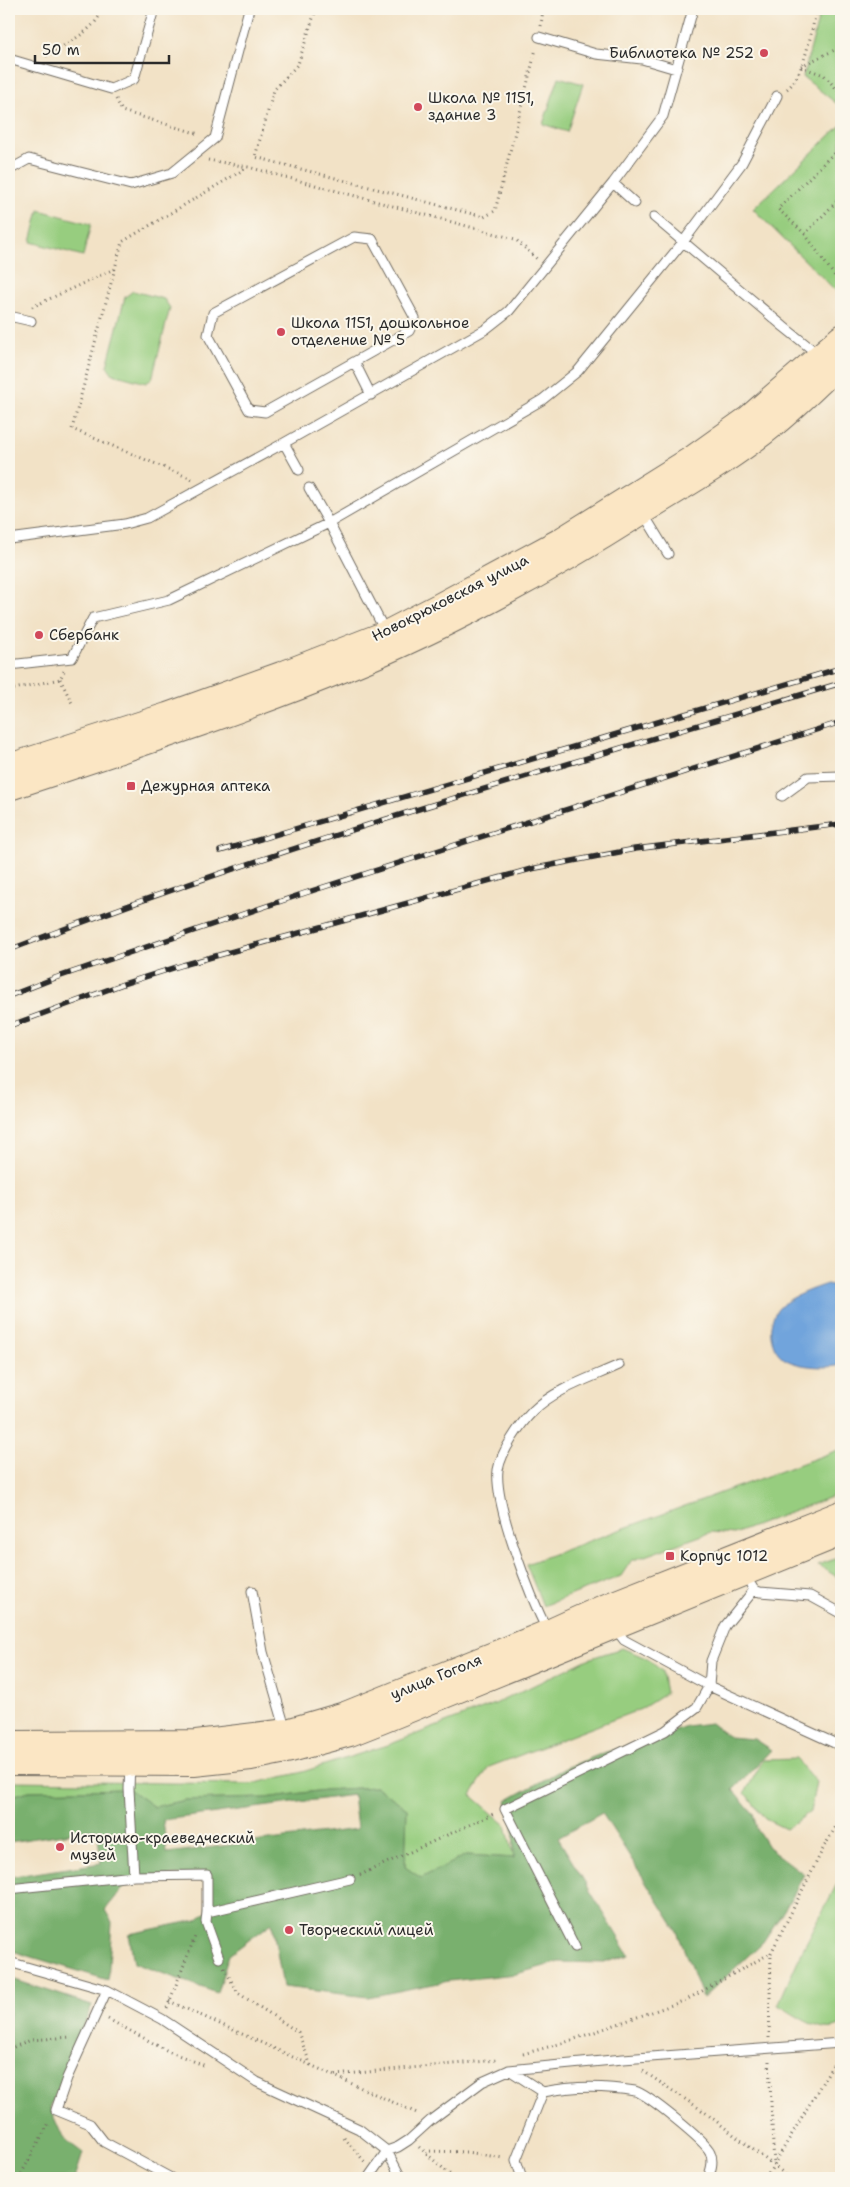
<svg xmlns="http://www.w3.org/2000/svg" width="850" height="2187" viewBox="0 0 850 2187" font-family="'Shantell Sans',sans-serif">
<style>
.green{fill:#97cd7f;stroke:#617c55}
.forest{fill:#79b06e;stroke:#526e4c;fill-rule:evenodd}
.water{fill:#71a4dc;stroke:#4e6884}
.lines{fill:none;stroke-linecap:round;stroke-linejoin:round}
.lane-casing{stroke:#716b61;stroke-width:11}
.secondary-casing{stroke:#716b61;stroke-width:26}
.path{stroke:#716b61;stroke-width:3;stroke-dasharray:1 4;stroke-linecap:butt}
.lane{stroke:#fff;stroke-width:9}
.secondary{stroke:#fbe6c4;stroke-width:24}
.rail-casing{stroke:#2b2b2b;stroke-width:5.5}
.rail{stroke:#fbf7ec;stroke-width:4;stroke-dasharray:11;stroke-linecap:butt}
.poi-dot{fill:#d1495b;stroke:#fbf7ec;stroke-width:2}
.labels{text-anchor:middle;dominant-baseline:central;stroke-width:4;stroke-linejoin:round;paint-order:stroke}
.poi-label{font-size:15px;fill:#2b2b2b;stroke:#fbf7ec;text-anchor:start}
.street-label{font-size:15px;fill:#2b2b2b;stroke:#fbf7ec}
</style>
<rect width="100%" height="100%" fill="#fbf7ec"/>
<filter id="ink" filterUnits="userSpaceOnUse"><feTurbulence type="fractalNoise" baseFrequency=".02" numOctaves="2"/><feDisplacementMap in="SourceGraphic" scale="10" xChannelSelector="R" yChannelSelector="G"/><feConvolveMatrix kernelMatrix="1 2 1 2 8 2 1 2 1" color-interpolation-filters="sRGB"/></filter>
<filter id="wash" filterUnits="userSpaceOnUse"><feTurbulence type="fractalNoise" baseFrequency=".0096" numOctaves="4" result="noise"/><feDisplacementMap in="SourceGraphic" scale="20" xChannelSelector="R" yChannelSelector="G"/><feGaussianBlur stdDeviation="1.12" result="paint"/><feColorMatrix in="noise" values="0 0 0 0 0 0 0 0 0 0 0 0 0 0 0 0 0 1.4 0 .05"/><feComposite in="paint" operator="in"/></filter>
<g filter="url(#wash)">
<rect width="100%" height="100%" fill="#f2e2c6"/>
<!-- green -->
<path class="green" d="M 821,9 L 841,9 L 841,107 L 803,77 Z
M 559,77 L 583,84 L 567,132 L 543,124 Z
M 841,125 L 841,287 L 837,292 L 753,209 Z
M 39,210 L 91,224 L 83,256 L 31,242 Z
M 133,291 L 164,299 L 170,308 L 152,379 L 146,383 L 113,374 L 107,366 L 125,297 Z
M 841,1449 L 841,1493 L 734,1534 L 711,1532 L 631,1561 L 621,1576 L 543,1606 L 526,1564 Z
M 841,1557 L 841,1577 L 837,1577 L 818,1565 Z
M 622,1648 L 646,1658 L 662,1671 L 666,1693 L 641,1709 L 489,1767 L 471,1795 L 506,1825 L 514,1858 L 466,1855 L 421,1878 L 405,1867 L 407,1808 L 376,1787 L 325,1790 L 265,1798 L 185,1800 L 154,1807 L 129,1789 L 29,1791 L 9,1797 L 9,1781 L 251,1784 L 299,1773 L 388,1745 L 495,1704 L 588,1659 Z
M 796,1759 L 816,1782 L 810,1812 L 786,1829 L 765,1819 L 745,1793 L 763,1760 Z
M 841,1876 L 841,2025 C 823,2037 795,2014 778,2005 L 802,1951 Z"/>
<!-- forest -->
<path class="forest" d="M 711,1723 L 729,1737 L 754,1739 L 771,1750 L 733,1790 L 753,1813 L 757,1829 L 768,1847 L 804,1874 L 790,1901 L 763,1942 L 703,1998 L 676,1929 L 602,1813 L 558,1838 L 629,1955 L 604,1963 L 559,1962 L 516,1974 L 449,1981 L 368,1997 L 283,1987 L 272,1923 L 229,1955 L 217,1993 L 134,1963 L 129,1934 L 197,1920 L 207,1912 L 207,1875 L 133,1876 L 105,1910 L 112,1922 L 108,1980 L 9,1950 L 9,1877 L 101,1863 L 97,1829 L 9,1842 L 9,1797 L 29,1791 L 129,1789 L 154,1807 L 185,1800 L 265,1798 L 325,1790 L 376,1787 L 407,1808 L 405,1867 L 421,1878 L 466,1855 L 514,1858 L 513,1822 L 506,1801 L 565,1768 L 606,1752 L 648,1740 L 686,1726 ZM 353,1795 L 357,1829 L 167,1853 L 163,1820 Z
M 9,1978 L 92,2005 L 50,2108 L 63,2138 L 83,2153 L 75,2178 L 9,2178 Z"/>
<!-- water -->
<path class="water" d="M 827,1284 L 841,1287 L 841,1365 C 827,1369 793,1367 782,1357 C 768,1344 767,1321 779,1308 C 789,1297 814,1288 827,1284 Z"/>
</g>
<g filter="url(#ink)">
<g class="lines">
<defs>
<path id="lane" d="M 539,37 L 596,54 L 642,59 L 676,69
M 9,59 L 111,89 L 134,79 L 154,9
M 9,170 L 29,159 L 131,185 L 172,173 L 215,138 L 249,9
M 613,183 L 635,203
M 654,217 L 784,327 L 819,355
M 354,237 L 372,239 L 415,318 L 409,331 L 265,412 L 249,410 L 208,335 L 213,313 Z
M 9,316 L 31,321
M 355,363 L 371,395
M 284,443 L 299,470
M 309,488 L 329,523 L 385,631
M 643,513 L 668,554
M 9,539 L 125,524 L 147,518 L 284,443 L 486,329 L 509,311 L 613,183 L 663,116 L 693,9
M 9,665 L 72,658 L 93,618 L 169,600 L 329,523 L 542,400 L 578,371 L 683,242 L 742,163 L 777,96
M 782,796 L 808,777 L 841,776
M 751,1585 L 754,1590 L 760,1592 L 810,1596 L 841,1613
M 252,1591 L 263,1652 L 286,1731
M 614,1627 L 624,1640 L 709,1686 L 841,1746
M 548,1632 C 531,1598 494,1505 498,1470 C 501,1452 520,1424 533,1411 C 555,1389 591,1378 619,1365
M 130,1764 L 129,1789 L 134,1876
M 9,1889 L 134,1876 L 207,1875 L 207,1912 L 350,1879
M 207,1912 L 206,1922 L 219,1958
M 575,1947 L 505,1809 L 665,1731 L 697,1707 L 709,1686 L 711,1661 L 725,1626 L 754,1590
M 9,1962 L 107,1990 L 162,2019 L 257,2082 L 359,2129 L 387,2151 L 401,2178
M 107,1990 L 67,2078 L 56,2110 L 90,2124 L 104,2142 L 171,2178
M 509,2070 L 543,2092 C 572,2086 605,2086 635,2091 C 647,2094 705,2141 710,2152 C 714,2161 711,2170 708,2178
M 368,2178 L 387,2151 L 398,2147 L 409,2140 L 431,2120 L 482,2082 L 509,2070 L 623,2059 L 841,2043
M 522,2178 L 516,2160 L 543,2092"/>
<path id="secondary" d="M 9,766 L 167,715 L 281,674 L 386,633 L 440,605 L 559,541 L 692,458 L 748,418 L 841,337
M 9,788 C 123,750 237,714 348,668 C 451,626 548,572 641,513 C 686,485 734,458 775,424 C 798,405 820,383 841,363
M 9,1743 L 196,1742 L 287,1731 L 345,1714 L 548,1632 L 601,1608 L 841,1513
M 9,1763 L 194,1764 L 251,1758 L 291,1750 L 350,1734 L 383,1721 L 841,1534"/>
</defs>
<!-- lane casing -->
<use href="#lane" class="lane-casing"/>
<!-- secondary casing -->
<use href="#secondary" class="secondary-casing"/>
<!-- path -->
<path class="path" d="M 316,9 L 298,64 L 274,90 L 255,157 L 484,217 L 495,211 L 536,49
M 541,26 L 543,9
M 46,56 C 65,44 96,31 102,9
M 801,66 L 841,47
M 801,67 L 824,75 L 841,94
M 787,89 C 805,75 811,30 817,9
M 116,99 L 122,111 L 199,134
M 841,146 L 778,209 L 805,234 L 841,197
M 208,160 L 248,167 L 515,239 L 537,259
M 805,234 L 841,285
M 32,307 L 114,269
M 192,479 L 72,429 L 122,242 L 248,167
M 60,679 L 72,703
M 9,690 L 60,679 L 64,671
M 360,1875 L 493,1814
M 224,1968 L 238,1993 L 298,2032 L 311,2066
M 169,2001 L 419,2114
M 167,2008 L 196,1934
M 108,2019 L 168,2051 L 206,2066
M 769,2038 L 771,1953 L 824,1847 L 841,1818
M 9,2049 L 31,2040 L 71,2037
M 523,2054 L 566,2042 L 686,2000 L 771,1953
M 769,2061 L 774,2166
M 643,2071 L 703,2111 L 790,2178
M 335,2075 L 497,2060
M 344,2138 L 365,2162
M 419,2147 L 454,2178
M 425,2151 L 467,2152 L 503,2158
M 19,2178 L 50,2121
M 766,2178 L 838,2056"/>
<!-- lane -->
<use href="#lane" class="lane"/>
<!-- secondary -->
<use href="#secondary" class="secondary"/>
<defs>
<path id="rail" d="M 220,851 L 841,668
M 9,950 C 281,844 562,766 841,683
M 9,996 L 55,978 L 305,893 L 841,722
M 9,1026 L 123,984 L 183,965 L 531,869 L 635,849 L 841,824"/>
</defs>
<!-- rail casing -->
<use href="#rail" class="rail-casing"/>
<!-- rail -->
<use href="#rail" class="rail"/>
</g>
</g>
<!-- markers -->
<g class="poi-dot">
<circle cx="764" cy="53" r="5"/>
<circle cx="418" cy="107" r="5"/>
<circle cx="281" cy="332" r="5"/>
<circle cx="39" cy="635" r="5"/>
<rect x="126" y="781" width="10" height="10" rx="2.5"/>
<rect x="665" y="1551" width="10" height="10" rx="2.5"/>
<circle cx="60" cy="1847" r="5"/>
<circle cx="289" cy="1930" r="5"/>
</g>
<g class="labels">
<!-- poi labels -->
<g class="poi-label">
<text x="754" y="53" text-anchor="end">Библиотека № 252</text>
<text x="428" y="98">Школа № 1151,<tspan x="428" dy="17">здание 3</tspan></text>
<text x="291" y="323">Школа 1151, дошкольное<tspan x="291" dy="17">отделение № 5</tspan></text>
<text x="49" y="635">Сбербанк</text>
<text x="141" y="786">Дежурная аптека</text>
<text x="680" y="1556">Корпус 1012</text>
<text x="70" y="1838">Историко-краеведческий<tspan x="70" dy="17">музей</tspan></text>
<text x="299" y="1930">Творческий лицей</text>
</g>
<!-- street labels -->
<g class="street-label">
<text transform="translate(450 598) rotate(-27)">Новокрюковская улица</text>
<text transform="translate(436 1677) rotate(-22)">улица Гоголя</text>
</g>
</g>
<!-- margin -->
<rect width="850" height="2187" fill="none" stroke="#fbf7ec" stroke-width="30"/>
<!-- scale -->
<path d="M35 55v8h134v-8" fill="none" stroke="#2b2b2b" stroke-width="2.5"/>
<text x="42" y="55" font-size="15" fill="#2b2b2b" stroke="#fbf7ec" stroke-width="4" paint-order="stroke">50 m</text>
</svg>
